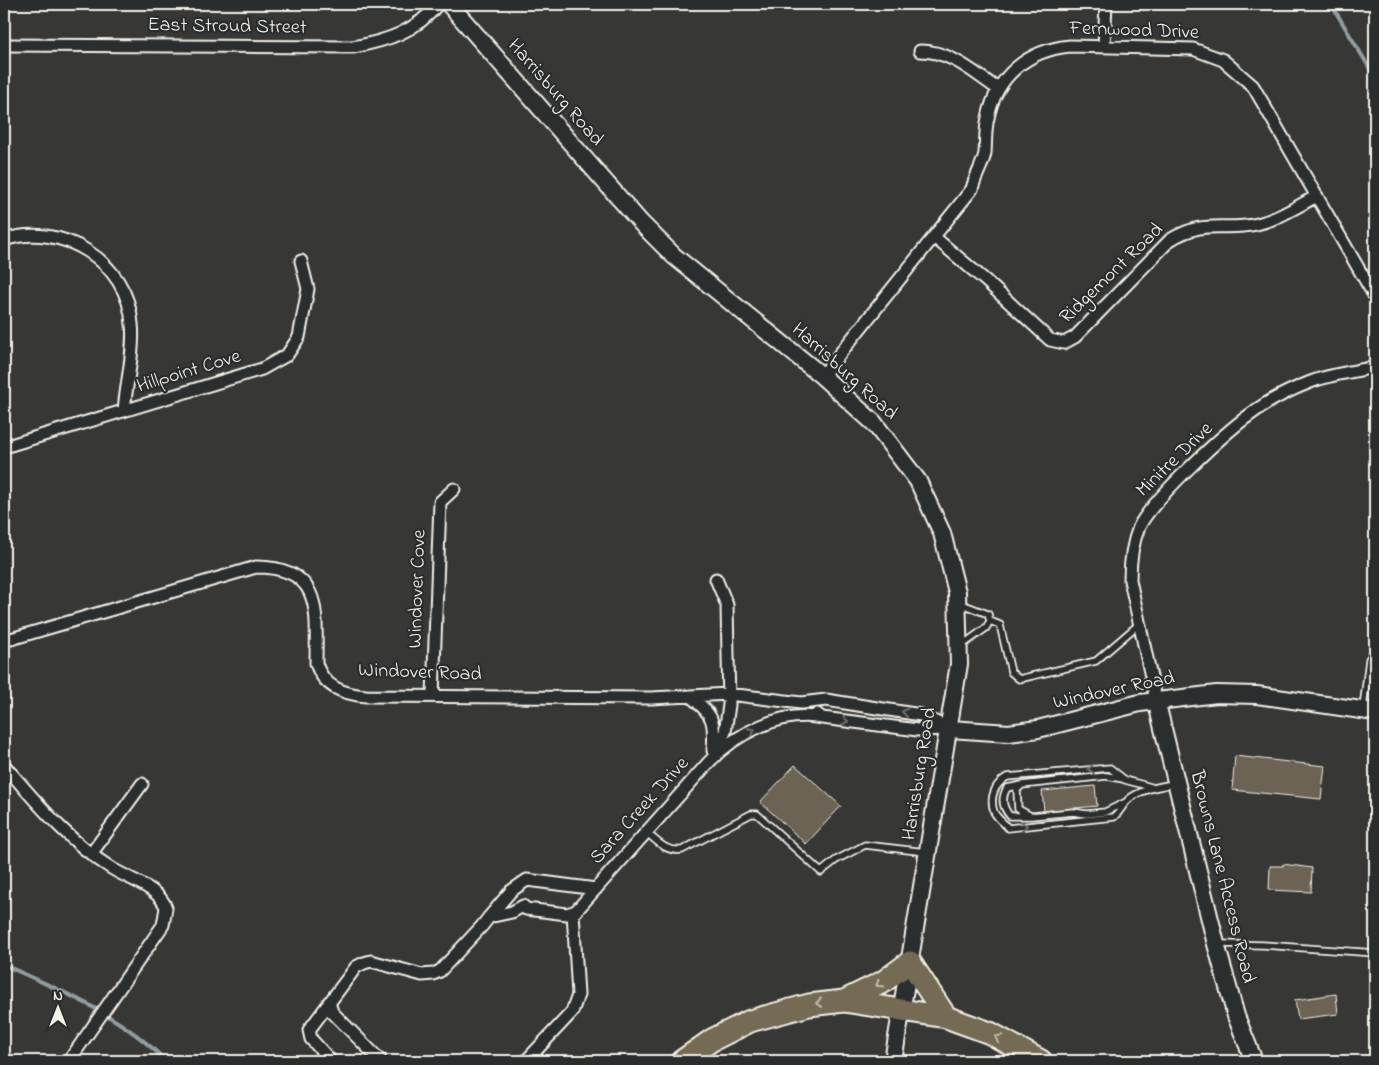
<svg xmlns="http://www.w3.org/2000/svg" width="1379" height="1065" viewBox="0 0 1379 1065" font-family="'Indie Flower',sans-serif">
<style>
.lines{fill:none;stroke-linecap:round;stroke-linejoin:round}
.stream{stroke:#909da1;stroke-width:4}
.building{fill:#6c6454;stroke:#f4f1e8}
.lane-casing{stroke:#f4f1e8;stroke-width:9}
.street-casing{stroke:#f4f1e8;stroke-width:15}
.secondary-casing{stroke:#f4f1e8;stroke-width:20}
.highway-casing{stroke:#f4f1e8;stroke-width:25}
.lane{stroke:#2a2d2e;stroke-width:5.5}
.street{stroke:#2a2d2e;stroke-width:11}
.secondary{stroke:#2a2d2e;stroke-width:16}
.highway{stroke:#746b52;stroke-width:21}
.oneway{stroke:#71726f}
.oneway2{stroke:#c1bbac}
.labels{text-anchor:middle;dominant-baseline:central;stroke-width:4.5;stroke-linejoin:round;paint-order:stroke}
.street-label{font-size:20px;fill:#f4f1e8;stroke:#2a2d2e}
</style>
<rect width="100%" height="100%" fill="#373836"/>
<filter id="ink" filterUnits="userSpaceOnUse"><feTurbulence type="fractalNoise" baseFrequency=".02" numOctaves="2"/><feDisplacementMap in="SourceGraphic" scale="10" xChannelSelector="R" yChannelSelector="G"/><feConvolveMatrix kernelMatrix="1 2 1 2 8 2 1 2 1" color-interpolation-filters="sRGB"/></filter>
<g filter="url(#ink)">
<g class="lines">
<!-- stream -->
<path class="stream" d="M 1331,4 L 1375,77
M 4,965 C 62,991 121,1015 166,1061"/>
</g>
<!-- building -->
<path class="building" d="M 1235,756 L 1325,766 L 1321,799 L 1232,790 Z
M 795,765 L 841,806 L 806,844 L 760,802 Z
M 1095,786 L 1097,806 L 1044,811 L 1042,791 Z
M 1283,864 L 1312,868 L 1311,892 L 1269,890 L 1270,866 L 1283,866 Z
M 1336,994 L 1338,1014 L 1298,1019 L 1295,1000 Z"/>
<g class="lines">
<defs>
<path id="lane" d="M 959,603 L 988,614 L 990,621 L 986,628 L 961,646
M 990,621 L 1000,625 L 1011,672 L 1019,679 L 1096,661 L 1139,624
M 1374,652 L 1375,628
M 1363,708 L 1369,659 L 1374,652 L 1375,654
M 1123,779 L 1107,776 L 1022,785 L 1017,790 L 1018,809 L 1031,816 L 1073,812 L 1086,814 L 1105,812 L 1126,802
M 1022,785 L 1007,788 C 1001,798 1002,807 1010,816 L 1029,816
M 1151,787 L 1125,780 L 1110,768 L 1007,777 C 995,784 989,797 994,812 C 996,817 1004,823 1008,828 L 1114,817 C 1120,812 1121,808 1126,802 C 1136,790 1160,786 1174,784
M 647,833 C 658,842 666,852 682,850 L 751,814 L 757,814 L 821,872 L 836,860 L 865,845 L 926,852
M 1218,944 L 1263,945 L 1375,953"/>
<path id="street" d="M 4,45 L 353,47 C 386,41 416,32 438,4
M 1104,47 L 1106,4
M 920,51 C 951,51 974,73 998,89
M 934,237 L 986,281 L 1050,340 L 1064,343 L 1075,337 L 1170,240 C 1206,218 1222,232 1257,224 C 1278,219 1298,206 1317,196
M 4,240 C 61,221 128,261 132,324 C 135,349 126,384 124,411
M 822,376 L 972,189 C 975,176 983,165 985,153 C 986,141 985,129 988,118 C 996,76 1028,50 1070,46 L 1193,49 L 1223,60 L 1253,86 L 1375,297
M 4,447 L 262,369 L 287,355 L 299,337 L 308,289 L 301,261
M 4,641 L 256,567 C 324,567 316,613 316,663 C 323,687 343,694 366,696 L 651,698 L 729,694 L 801,703 L 826,700 L 921,715 L 950,729
M 433,696 L 440,502 L 454,489
M 690,696 C 714,715 715,721 713,751
M 1156,700 L 1130,580 C 1130,562 1132,544 1139,527 C 1151,501 1225,432 1251,414 C 1268,401 1288,391 1308,383 C 1329,374 1353,372 1375,367
M 817,714 L 822,718 L 918,730 L 949,729
M 714,755 L 725,732 L 729,705 L 727,605 L 716,579
M 4,765 C 37,803 68,841 111,868 C 128,879 160,888 166,908 L 163,925 L 69,1061
M 91,854 L 142,784
M 523,906 L 526,909 L 567,914 L 576,911 L 709,762 C 736,733 782,710 822,718
M 489,917 L 511,891 L 527,880 L 596,889
M 329,1002 L 332,1012 L 381,1061
M 331,1061 L 311,1039 L 309,1030 L 356,967 L 364,963 L 371,961 L 422,975 L 433,974 L 440,971 L 482,926 L 489,917 L 512,912 L 523,906
M 526,1061 L 572,1012 L 578,995 L 573,912"/>
<path id="secondary" d="M 449,4 L 641,223 L 674,256 L 822,376 L 874,423 L 918,481 L 942,533 L 957,592 L 959,664 L 893,1061
M 1156,700 L 1216,944 L 1236,1016 L 1254,1061
M 950,729 L 1009,733 L 1038,729 L 1140,703 L 1217,694 L 1257,695 L 1375,712"/>
<path id="highway" d="M 844,1001 L 883,982 L 910,962 L 946,1017
M 682,1061 L 712,1040 L 750,1021 L 809,1005 L 844,1001 L 946,1017 L 990,1033 L 1041,1061"/>
</defs>
<!-- lane casing -->
<use href="#lane" class="lane-casing"/>
<!-- street casing -->
<use href="#street" class="street-casing"/>
<!-- secondary casing -->
<use href="#secondary" class="secondary-casing"/>
<!-- highway casing -->
<use href="#highway" class="highway-casing"/>
<!-- lane -->
<use href="#lane" class="lane"/>
<!-- street -->
<use href="#street" class="street"/>
<!-- secondary -->
<use href="#secondary" class="secondary"/>
<!-- highway -->
<use href="#highway" class="highway"/>
</g>
<!-- one-way arrows -->
<defs><path id="oneway-chevron" d="M-2-3.5L2.5 0L-2 3.5" fill="none" stroke-width="1.6" stroke-linecap="round" stroke-linejoin="round" transform="scale(1.25)"/></defs>
<g class="oneway">
<use href="#oneway-chevron" transform="translate(905 712) rotate(-172)"/>
<use href="#oneway-chevron" transform="translate(845 721) rotate(7)"/>
<use href="#oneway-chevron" transform="translate(752 731) rotate(-28)"/>
<use href="#oneway-chevron" transform="translate(1091 769) rotate(175)"/>
<use href="#oneway-chevron" transform="translate(1024 826) rotate(-6)"/>
</g>
<g class="oneway2">
<use href="#oneway-chevron" transform="translate(879 984) rotate(148)"/>
<use href="#oneway-chevron" transform="translate(819 1003) rotate(171)"/>
<use href="#oneway-chevron" transform="translate(998 1038) rotate(-152)"/>
</g>
</g>
<g class="labels">
<!-- street labels -->
<g class="street-label">
<text transform="translate(227 27) rotate(1)">East Stroud Street</text>
<text transform="translate(1134 31) rotate(2)">Fernwood Drive</text>
<text transform="translate(555 93) rotate(49)">Harrisburg Road</text>
<text transform="translate(1112 274) rotate(-44)">Ridgemont Road</text>
<text transform="translate(189 372) rotate(-17)">Hillpoint Cove</text>
<text transform="translate(844 372) rotate(42)">Harrisburg Road</text>
<text transform="translate(1175 460) rotate(-44)">Minitre Drive</text>
<text transform="translate(418 589) rotate(-88)">Windover Cove</text>
<text transform="translate(420 673) rotate(2)">Windover Road</text>
<text transform="translate(1114 691) rotate(-12)">Windover Road</text>
<text transform="translate(920 774) rotate(-81)">Harrisburg Road</text>
<text transform="translate(640 811) rotate(-48)">Sara Creek Drive</text>
<text transform="translate(1222 877) rotate(76)">Browns Lane Access Road</text>
</g>
</g>
<!-- margin -->
<rect width="1379" height="1065" fill="none" stroke="#2a2d2e" stroke-width="20"/>
<rect x="10" y="10" width="1359" height="1045" fill="none" stroke="#f4f1e8" stroke-width="2" filter="url(#ink)"/>
<!-- north arrow -->
<g transform="translate(58 1008)" stroke="#2a2d2e" stroke-width="4" paint-order="stroke">
<path d="M0-4L9 19L0 12L-9 19Z" fill="#f4f1e8"/>
<text y="-8" font-size="14" font-weight="bold" text-anchor="middle" fill="#f4f1e8">N</text>
</g>
</svg>
